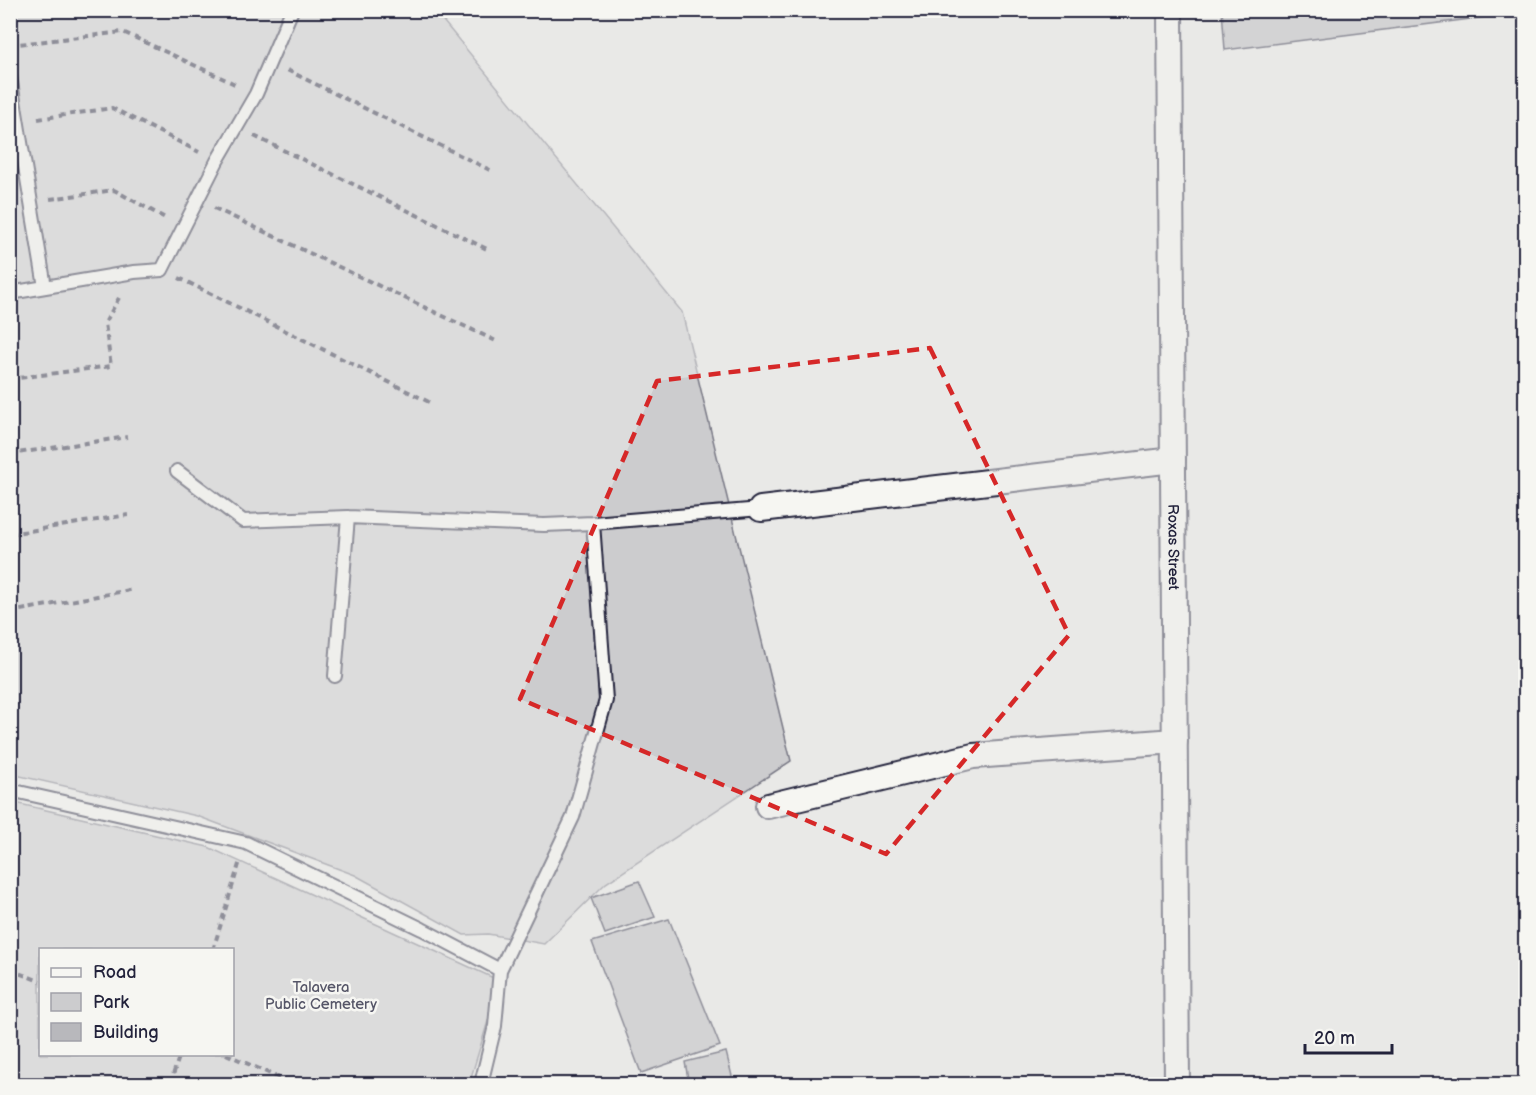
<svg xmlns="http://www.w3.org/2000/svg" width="1536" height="1095" viewBox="0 0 1536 1095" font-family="'Balsamiq Sans',sans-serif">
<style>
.green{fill:#ccccce;stroke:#777784;stroke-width:1.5;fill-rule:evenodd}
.building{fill:#b8b8bc;stroke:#22223b;stroke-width:1.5}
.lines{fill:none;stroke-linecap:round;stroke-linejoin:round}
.lane-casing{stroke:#22223b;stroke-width:16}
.street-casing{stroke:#22223b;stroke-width:28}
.path{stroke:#22223b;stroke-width:4;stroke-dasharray:6 4.5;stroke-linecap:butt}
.lane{stroke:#f6f6f2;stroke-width:12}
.street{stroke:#f6f6f2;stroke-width:24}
.marked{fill:none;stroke:#d62828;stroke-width:4.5;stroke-dasharray:12 8;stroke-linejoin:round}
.labels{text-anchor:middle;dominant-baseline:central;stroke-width:5;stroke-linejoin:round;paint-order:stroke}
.street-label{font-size:15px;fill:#22223b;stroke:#f6f6f2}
.park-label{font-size:15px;fill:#555567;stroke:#f6f6f2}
</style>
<rect width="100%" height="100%" fill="#e9e9e7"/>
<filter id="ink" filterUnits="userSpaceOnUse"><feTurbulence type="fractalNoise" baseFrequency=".0167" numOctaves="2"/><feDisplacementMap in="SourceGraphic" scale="12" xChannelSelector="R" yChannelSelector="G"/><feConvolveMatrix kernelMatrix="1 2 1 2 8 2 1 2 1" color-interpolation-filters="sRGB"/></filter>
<g filter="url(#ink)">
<!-- green -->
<path class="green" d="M 11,11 L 435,11 L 682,312 L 791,761 L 606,883 L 544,944 L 488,934 L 464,935 L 355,875 L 197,816 L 11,774 Z
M 11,802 L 208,847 L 500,981 L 469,1084 L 11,1084 ZM 40,950 L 232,950 L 232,1054 L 40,1054 Z"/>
<!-- building -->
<path class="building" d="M 1222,10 L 1486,10 L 1486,17 L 1225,50 Z
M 639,881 L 655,917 L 605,934 L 591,898 Z
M 669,919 L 720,1046 L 641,1073 L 592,942 Z
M 726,1052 L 732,1076 L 732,1084 L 689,1084 L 685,1062 Z"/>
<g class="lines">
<defs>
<path id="lane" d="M 10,76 L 45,287
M 10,293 L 134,272 L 162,270 L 217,161 L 256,94 L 292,10
M 177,471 L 243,521 L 348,517 L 544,525 L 593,523 L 761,509
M 335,676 L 348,517
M 10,790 L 246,843 L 422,929 L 500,970
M 481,1084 L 495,1026 L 500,970 L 573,817 L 606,700 L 593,523"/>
<g id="street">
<path id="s1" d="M 1170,10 L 1177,1084"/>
<path d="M 761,509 L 1173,460"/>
<path d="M 768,806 L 973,756 L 1175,741"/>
</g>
</defs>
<!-- lane casing -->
<use href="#lane" class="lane-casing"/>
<!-- street casing -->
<use href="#street" class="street-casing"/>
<!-- path -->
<path class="path" d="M 10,45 L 123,32 L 237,85
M 287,70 L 492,171
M 38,119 L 112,108 L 199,152
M 254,136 L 489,250
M 50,199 L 114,190 L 167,219
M 214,208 L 496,341
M 179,278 L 431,403
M 10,379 L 111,366 L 105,323 L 120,296
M 10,454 L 127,437
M 10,534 L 128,515
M 10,612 L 130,590
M 213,950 L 240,861
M 10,970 L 40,981
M 226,1054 L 293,1084
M 170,1084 L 180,1054"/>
<!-- lane -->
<use href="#lane" class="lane"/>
<!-- street -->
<use href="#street" class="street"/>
</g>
</g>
<!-- marked area -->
<path d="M0 0H1536V1095H0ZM 930,348 L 1069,635 L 886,854 L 520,699 L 657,381 Z" fill="#e9e9e7" fill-opacity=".55" fill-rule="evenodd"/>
<path class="marked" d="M 930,348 L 1069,635 L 886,854 L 520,699 L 657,381 Z"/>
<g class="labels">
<!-- street labels -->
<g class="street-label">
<text stroke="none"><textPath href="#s1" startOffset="537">Roxas Street</textPath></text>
</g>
<!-- park labels -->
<g class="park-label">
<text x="321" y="987">Talavera<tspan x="321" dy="17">Public Cemetery</tspan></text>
</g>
</g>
<!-- margin -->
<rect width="1536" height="1095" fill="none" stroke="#f6f6f2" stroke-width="36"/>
<rect x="18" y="18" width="1500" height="1059" fill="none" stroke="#22223b" stroke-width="2" filter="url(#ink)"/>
<!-- legend -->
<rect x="39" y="948" width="195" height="108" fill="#f6f6f2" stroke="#a1a1a9" stroke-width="1.5"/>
<rect x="51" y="968" width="30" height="9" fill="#f6f6f2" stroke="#a1a1a9" stroke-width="1.5"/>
<text x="93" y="978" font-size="18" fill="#22223b">Road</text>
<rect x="51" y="993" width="30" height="18" fill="#ccccce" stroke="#a1a1a9" stroke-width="1.5"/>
<text x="93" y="1008" font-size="18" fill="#22223b">Park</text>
<rect x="51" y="1023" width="30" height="18" fill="#b8b8bc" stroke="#a1a1a9" stroke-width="1.5"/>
<text x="93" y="1038" font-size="18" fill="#22223b">Building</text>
<!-- scale -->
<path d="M1305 1044v9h87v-9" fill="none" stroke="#22223b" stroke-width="3"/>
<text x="1314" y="1044" font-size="18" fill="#22223b" stroke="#f6f6f2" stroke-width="4.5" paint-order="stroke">20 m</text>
</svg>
